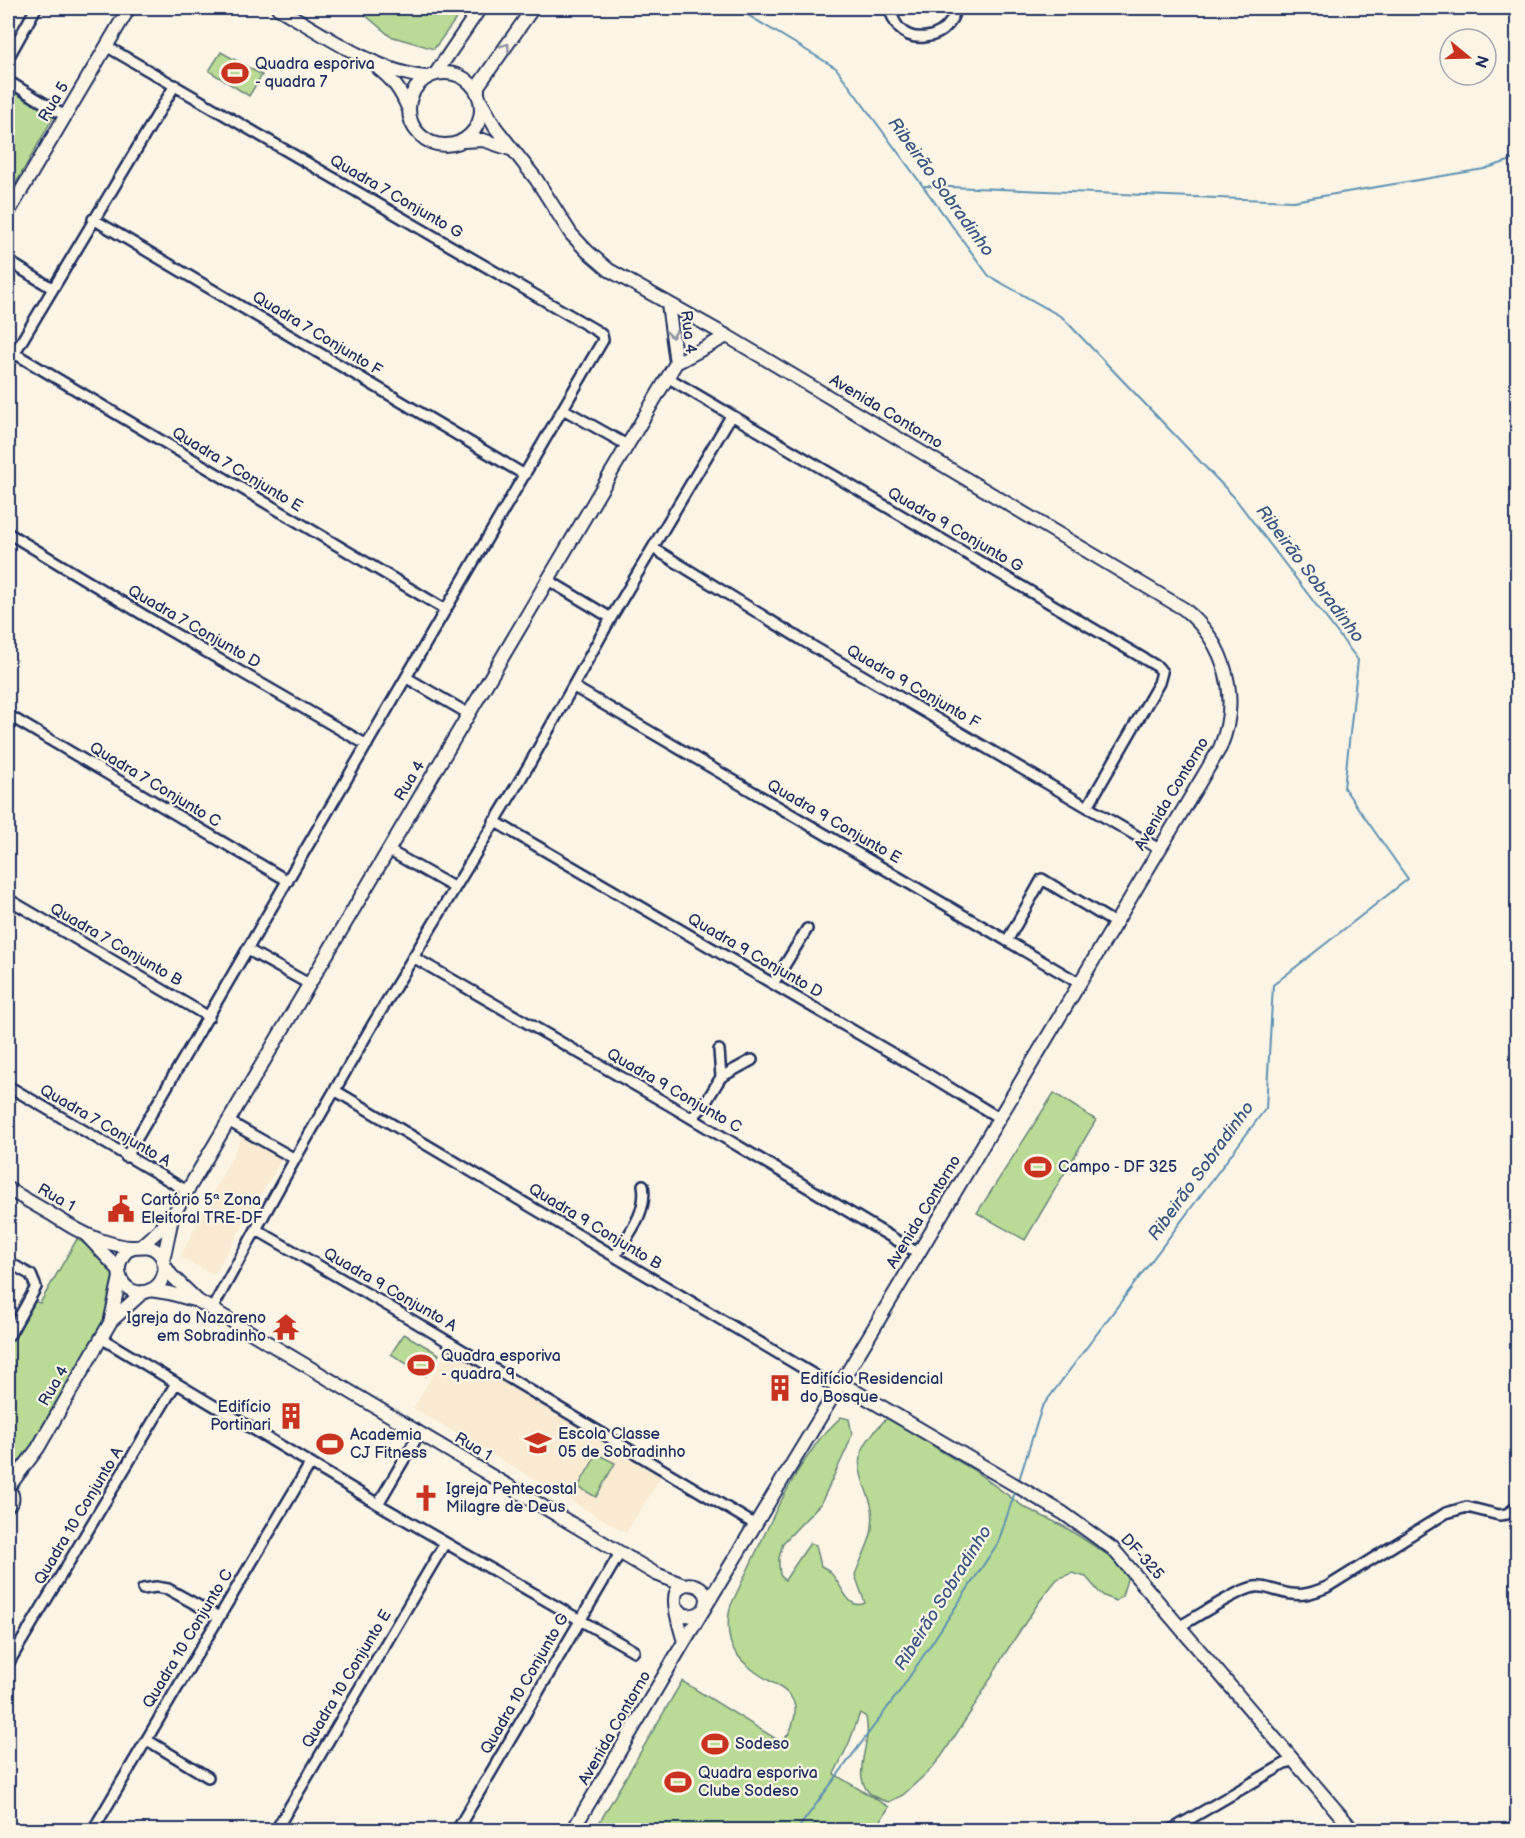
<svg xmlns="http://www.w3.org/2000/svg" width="1525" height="1838" viewBox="0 0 1525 1838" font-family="'Balsamiq Sans',sans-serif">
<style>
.built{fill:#faead2}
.green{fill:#b9db95;stroke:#6a857a;stroke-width:1.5}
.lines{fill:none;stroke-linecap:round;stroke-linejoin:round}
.stream{stroke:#5d91b1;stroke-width:2}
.street-casing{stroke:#1b2f5e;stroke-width:14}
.secondary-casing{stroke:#1b2f5e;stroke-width:16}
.street{stroke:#fcf5e5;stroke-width:9}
.secondary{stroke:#fcf5e5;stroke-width:12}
.oneway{stroke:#8c92a2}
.labels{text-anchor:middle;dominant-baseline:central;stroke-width:4.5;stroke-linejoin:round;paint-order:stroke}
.poi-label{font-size:16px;fill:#1b2f5e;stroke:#fcf5e5;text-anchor:start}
.street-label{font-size:16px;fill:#1b2f5e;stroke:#fcf5e5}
.water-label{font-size:18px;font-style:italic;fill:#365881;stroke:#fcf5e5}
</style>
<rect width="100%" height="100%" fill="#fcf5e5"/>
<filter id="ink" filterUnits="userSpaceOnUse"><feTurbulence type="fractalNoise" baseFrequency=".0167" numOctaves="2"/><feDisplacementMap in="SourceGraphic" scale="12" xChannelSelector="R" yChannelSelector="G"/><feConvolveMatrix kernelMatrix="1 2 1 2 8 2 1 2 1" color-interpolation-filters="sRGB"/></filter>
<g filter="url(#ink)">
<!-- built -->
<path class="built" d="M 243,1135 L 283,1157 L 214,1275 L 180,1257 Z
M 449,1349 L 661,1477 L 626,1533 L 413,1408 Z"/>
<!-- green -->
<path class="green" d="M 357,8 L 464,8 L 434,49 L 390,36 Z
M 221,52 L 262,75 L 249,96 L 209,71 Z
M 8,88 L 54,116 L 8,197 Z
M 1054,1093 L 1096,1120 L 1025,1240 L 977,1213 Z
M 77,1239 L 97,1251 L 116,1276 L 111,1316 L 23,1462 L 8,1481 L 8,1347 L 33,1301 L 40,1303 Z
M 404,1334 L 439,1354 L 426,1376 L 391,1354 Z
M 889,1416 L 900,1421 L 939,1450 L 972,1469 L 1024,1507 L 1065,1527 L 1114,1559 L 1128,1576 L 1122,1596 L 1116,1601 L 1104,1596 L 1099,1592 L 1086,1577 L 1072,1573 L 1057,1579 L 1039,1602 L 1004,1655 L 974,1707 L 941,1757 L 929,1771 L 903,1795 L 889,1802 C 884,1801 879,1799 875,1797 C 852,1784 865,1756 867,1736 C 868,1729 867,1723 866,1717 L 860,1713 L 849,1743 L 834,1774 L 889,1807 L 875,1830 L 595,1830 L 682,1681 L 781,1742 C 788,1736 791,1731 793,1723 C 804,1690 772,1686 753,1670 C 746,1665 739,1658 734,1650 C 727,1639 727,1617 731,1605 L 778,1506 L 799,1469 L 821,1437 L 841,1417 L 849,1419 L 852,1434 L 847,1448 L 821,1503 L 783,1543 L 779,1558 L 779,1565 L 780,1575 L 785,1580 L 810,1543 L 816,1545 L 821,1566 C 842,1574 844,1613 865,1603 L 855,1575 C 859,1562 872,1540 872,1527 C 873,1519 873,1511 871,1504 C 867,1491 857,1470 860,1458 C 864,1441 877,1428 889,1416 Z
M 597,1454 L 615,1463 L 596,1497 L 578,1487 Z"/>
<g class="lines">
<!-- stream -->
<path class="stream" d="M 736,8 L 836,68 L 989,276 L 1062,317 L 1234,497 L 1358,660 L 1344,788 L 1408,879 L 1273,985 L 1266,1108 L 1042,1407 L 1019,1480
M 925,186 L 1293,201 L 1484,169 L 1518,158
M 797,1830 L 902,1688 L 998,1543 L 1015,1492"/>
<defs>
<path id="street" d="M 889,8 C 892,15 894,23 900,29 C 912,42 937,39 948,25 C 952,21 954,13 956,8
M 106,46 L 597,331 L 602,335 L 603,340 L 126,1157
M 8,58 L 36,8
M 8,81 L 65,116
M 93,219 L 525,475
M 8,261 L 52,288
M 14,353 L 446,610
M 8,364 L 175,85
M 667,377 L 1158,667 L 1162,672 L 1159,683 L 1088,806
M 563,409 L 627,445
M 8,533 L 165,628 L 367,745
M 653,548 L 802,640 L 1159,849
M 548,580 L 611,618
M 407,678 L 469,714
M 574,687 L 1079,983
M 8,715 L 288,881
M 494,821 L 924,1072 L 999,1118
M 388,850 L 455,888
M 8,899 L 209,1017
M 1007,941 L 1042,879 L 1115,923
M 248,950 L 309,984
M 413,957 L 671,1106 L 918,1253
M 773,984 L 807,929
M 719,1050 L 721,1077
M 8,1086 L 187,1191
M 336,1091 L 838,1389
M 691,1118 L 703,1107 L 721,1077 L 752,1060
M 228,1121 L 295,1159
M 257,1230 L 390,1307 L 756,1525
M 615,1256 C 628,1235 648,1212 643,1185
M 8,1262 L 31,1275 L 36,1287 L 10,1334 L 8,1336
M 212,1309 L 295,1159 L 373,1024 L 529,765 L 611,618 L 731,416
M 101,1338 L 378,1504 L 634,1651
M 378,1504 L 419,1434
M 143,1589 L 156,1587 L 168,1589 L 219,1617
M 1180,1626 C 1197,1617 1238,1589 1255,1587 C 1263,1586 1270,1589 1278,1591 C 1298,1597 1308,1595 1327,1587 L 1446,1513 L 1467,1507 L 1499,1515 L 1507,1514 L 1518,1506
M 8,1664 L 176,1383
M 147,1740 L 208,1777
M 93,1830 L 310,1464
M 276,1830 L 445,1543
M 457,1830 L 620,1553
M 1171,1830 L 1293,1759"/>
<path id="secondary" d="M 278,8 C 320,32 378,73 426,77
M 379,69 C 393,80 401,91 408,108
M409 109a36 36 0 1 1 72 0a36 36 0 1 1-72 0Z
M 436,73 L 480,8
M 478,93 L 478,86 L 533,8
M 480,100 L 495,127 L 536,179 L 571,234 L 587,251 L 609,270 L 727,336 L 1184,609 C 1226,643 1241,698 1220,748 L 841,1383 L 684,1642 L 573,1830
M 463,141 L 483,140 L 510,149
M 8,213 L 129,8
M 668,304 L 676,363
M 8,1189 C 22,1197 37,1206 51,1214 C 67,1224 82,1234 100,1240 C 109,1243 121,1247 131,1247 C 141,1247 148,1244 157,1251 C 169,1262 166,1283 151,1290 C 124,1302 105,1265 132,1247
M 88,1237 L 118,1269
M 142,1245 L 158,1231 L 173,1215 L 676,363 L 727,336
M 163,1261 L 172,1218
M 165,1266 L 171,1275 L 198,1301 L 656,1574 L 684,1585
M 150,1290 L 169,1293 L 194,1300
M 111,1319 L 120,1277
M 841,1383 L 1063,1513 L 1113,1549 L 1353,1830
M 8,1488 L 38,1448 L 111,1321 L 143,1292
M 8,1491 C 14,1494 14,1502 8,1505
M 676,1607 L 684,1615 C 692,1616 701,1615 705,1607 C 716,1584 675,1574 675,1599 C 674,1611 681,1630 684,1642"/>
</defs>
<!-- street casing -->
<use href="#street" class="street-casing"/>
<!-- secondary casing -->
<use href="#secondary" class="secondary-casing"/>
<!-- street -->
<use href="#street" class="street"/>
<!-- secondary -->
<use href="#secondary" class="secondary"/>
</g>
<!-- one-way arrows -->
<defs><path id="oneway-chevron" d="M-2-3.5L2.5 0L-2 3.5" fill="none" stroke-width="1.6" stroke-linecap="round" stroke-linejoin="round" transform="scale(1.5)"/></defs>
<g class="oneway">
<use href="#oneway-chevron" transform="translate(506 47) rotate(-55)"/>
<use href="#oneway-chevron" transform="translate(672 334) rotate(83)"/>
</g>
</g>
<!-- icons -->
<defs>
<symbol id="stadium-bare" viewBox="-9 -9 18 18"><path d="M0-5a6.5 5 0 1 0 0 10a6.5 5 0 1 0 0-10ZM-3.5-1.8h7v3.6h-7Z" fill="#c8321e" stroke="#fcf5e5" stroke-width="2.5" paint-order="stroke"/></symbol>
<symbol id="civic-bare" viewBox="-9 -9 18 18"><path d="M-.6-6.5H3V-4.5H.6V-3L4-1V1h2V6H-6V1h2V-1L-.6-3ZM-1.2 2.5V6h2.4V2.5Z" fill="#c8321e" stroke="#fcf5e5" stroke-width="2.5" paint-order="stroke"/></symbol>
<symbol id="temple-bare" viewBox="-9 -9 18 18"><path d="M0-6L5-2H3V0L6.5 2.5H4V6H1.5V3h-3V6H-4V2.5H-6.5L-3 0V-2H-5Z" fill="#c8321e" stroke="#fcf5e5" stroke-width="2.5" paint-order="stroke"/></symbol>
<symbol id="building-bare" viewBox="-9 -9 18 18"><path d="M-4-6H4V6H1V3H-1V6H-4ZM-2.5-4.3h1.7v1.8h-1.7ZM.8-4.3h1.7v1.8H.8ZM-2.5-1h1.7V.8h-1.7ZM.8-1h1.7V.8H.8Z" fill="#c8321e" stroke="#fcf5e5" stroke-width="2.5" paint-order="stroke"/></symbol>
<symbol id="school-bare" viewBox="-9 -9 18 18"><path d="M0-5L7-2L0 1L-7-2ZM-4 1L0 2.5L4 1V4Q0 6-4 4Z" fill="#c8321e" stroke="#fcf5e5" stroke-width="2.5" paint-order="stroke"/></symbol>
<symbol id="church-bare" viewBox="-9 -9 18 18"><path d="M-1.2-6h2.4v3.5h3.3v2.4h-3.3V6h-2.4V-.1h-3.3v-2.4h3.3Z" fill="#c8321e" stroke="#fcf5e5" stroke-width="2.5" paint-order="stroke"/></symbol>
</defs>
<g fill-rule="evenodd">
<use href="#stadium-bare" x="216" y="54" width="38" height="38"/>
<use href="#stadium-bare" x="1019" y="1148" width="38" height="38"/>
<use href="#civic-bare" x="102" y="1190" width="38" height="38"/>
<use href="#temple-bare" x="267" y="1308" width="38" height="38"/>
<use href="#stadium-bare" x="402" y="1346" width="38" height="38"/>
<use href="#building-bare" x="761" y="1369" width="38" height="38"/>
<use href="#building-bare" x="272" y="1397" width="38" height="38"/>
<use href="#school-bare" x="519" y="1424" width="38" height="38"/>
<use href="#stadium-bare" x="311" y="1425" width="38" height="38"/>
<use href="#church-bare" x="407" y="1479" width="38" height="38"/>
<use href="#stadium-bare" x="696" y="1725" width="38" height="38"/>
<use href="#stadium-bare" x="659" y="1763" width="38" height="38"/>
</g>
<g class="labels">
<!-- poi labels -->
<g class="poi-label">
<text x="255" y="64">Quadra esporiva<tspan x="255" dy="18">- quadra 7</tspan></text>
<text x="1058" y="1167">Campo - DF 325</text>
<text x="141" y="1200">Cartório 5ª Zona<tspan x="141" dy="18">Eleitoral TRE-DF</tspan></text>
<text x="266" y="1318" text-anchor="end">Igreja do Nazareno<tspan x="266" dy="18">em Sobradinho</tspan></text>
<text x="441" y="1356">Quadra esporiva<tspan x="441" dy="18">- quadra 9</tspan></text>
<text x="800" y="1379">Edifício Residencial<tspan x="800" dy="18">do Bosque</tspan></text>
<text x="271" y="1407" text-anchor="end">Edifício<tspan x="271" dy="18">Portinari</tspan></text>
<text x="558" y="1434">Escola Classe<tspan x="558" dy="18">05 de Sobradinho</tspan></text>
<text x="350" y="1435">Academia<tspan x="350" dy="18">CJ Fitness</tspan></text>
<text x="446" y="1489">Igreja Pentecostal<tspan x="446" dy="18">Milagre de Deus</tspan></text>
<text x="735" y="1744">Sodeso</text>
<text x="698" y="1773">Quadra esporiva<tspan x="698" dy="18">Clube Sodeso</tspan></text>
</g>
<!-- street labels -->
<g class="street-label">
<text transform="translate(54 102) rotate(-59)">Rua 5</text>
<text transform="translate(396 197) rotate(30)">Quadra 7 Conjunto G</text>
<text transform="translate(688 332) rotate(83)">Rua 4</text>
<text transform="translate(317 334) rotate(31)">Quadra 7 Conjunto F</text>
<text transform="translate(886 412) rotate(31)">Avenida Contorno</text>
<text transform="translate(237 470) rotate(31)">Quadra 7 Conjunto E</text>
<text transform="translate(955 530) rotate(30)">Quadra 9 Conjunto G</text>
<text transform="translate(194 627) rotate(30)">Quadra 7 Conjunto D</text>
<text transform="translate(913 687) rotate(30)">Quadra 9 Conjunto F</text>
<text transform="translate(410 781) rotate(-59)">Rua 4</text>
<text transform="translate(155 785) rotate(31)">Quadra 7 Conjunto C</text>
<text transform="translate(1172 794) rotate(-59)">Avenida Contorno</text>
<text transform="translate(834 822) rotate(30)">Quadra 9 Conjunto E</text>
<text transform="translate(116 945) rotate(30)">Quadra 7 Conjunto B</text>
<text transform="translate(755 956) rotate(30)">Quadra 9 Conjunto D</text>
<text transform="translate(674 1091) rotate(30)">Quadra 9 Conjunto C</text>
<text transform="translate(105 1126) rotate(30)">Quadra 7 Conjunto A</text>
<text transform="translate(56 1198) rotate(30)">Rua 1</text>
<text transform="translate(924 1212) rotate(-59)">Avenida Contorno</text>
<text transform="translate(595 1227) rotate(31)">Quadra 9 Conjunto B</text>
<text transform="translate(390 1290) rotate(30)">Quadra 9 Conjunto A</text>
<text transform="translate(54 1386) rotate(-60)">Rua 4</text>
<text transform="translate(473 1447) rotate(31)">Rua 1</text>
<text transform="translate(79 1516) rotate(-59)">Quadra 10 Conjunto A</text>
<text transform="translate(1142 1557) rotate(48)">DF-325</text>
<text transform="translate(188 1639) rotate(-59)">Quadra 10 Conjunto C</text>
<text transform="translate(347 1679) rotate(-59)">Quadra 10 Conjunto E</text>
<text transform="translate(525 1684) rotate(-60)">Quadra 10 Conjunto G</text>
<text transform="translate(615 1728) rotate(-60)">Avenida Contorno</text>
</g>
<!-- water labels -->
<g class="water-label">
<text transform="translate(941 187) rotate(54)">Ribeirão Sobradinho</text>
<text transform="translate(1310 574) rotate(53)">Ribeirão Sobradinho</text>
<text transform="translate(1201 1171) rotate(-54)">Ribeirão Sobradinho</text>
<text transform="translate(943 1598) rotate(-58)">Ribeirão Sobradinho</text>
</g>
</g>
<!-- margin -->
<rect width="1525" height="1838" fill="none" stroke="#fcf5e5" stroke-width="30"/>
<rect x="15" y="15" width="1495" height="1808" fill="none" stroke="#1b2f5e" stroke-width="2" filter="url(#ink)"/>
<!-- north arrow -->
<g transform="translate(1468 57) rotate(109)"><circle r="28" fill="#fcf5e5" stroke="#a2a6af" stroke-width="1.5"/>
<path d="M0-4.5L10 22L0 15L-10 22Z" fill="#c8321e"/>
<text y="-9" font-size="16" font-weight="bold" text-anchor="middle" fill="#1b2f5e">N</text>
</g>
</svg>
